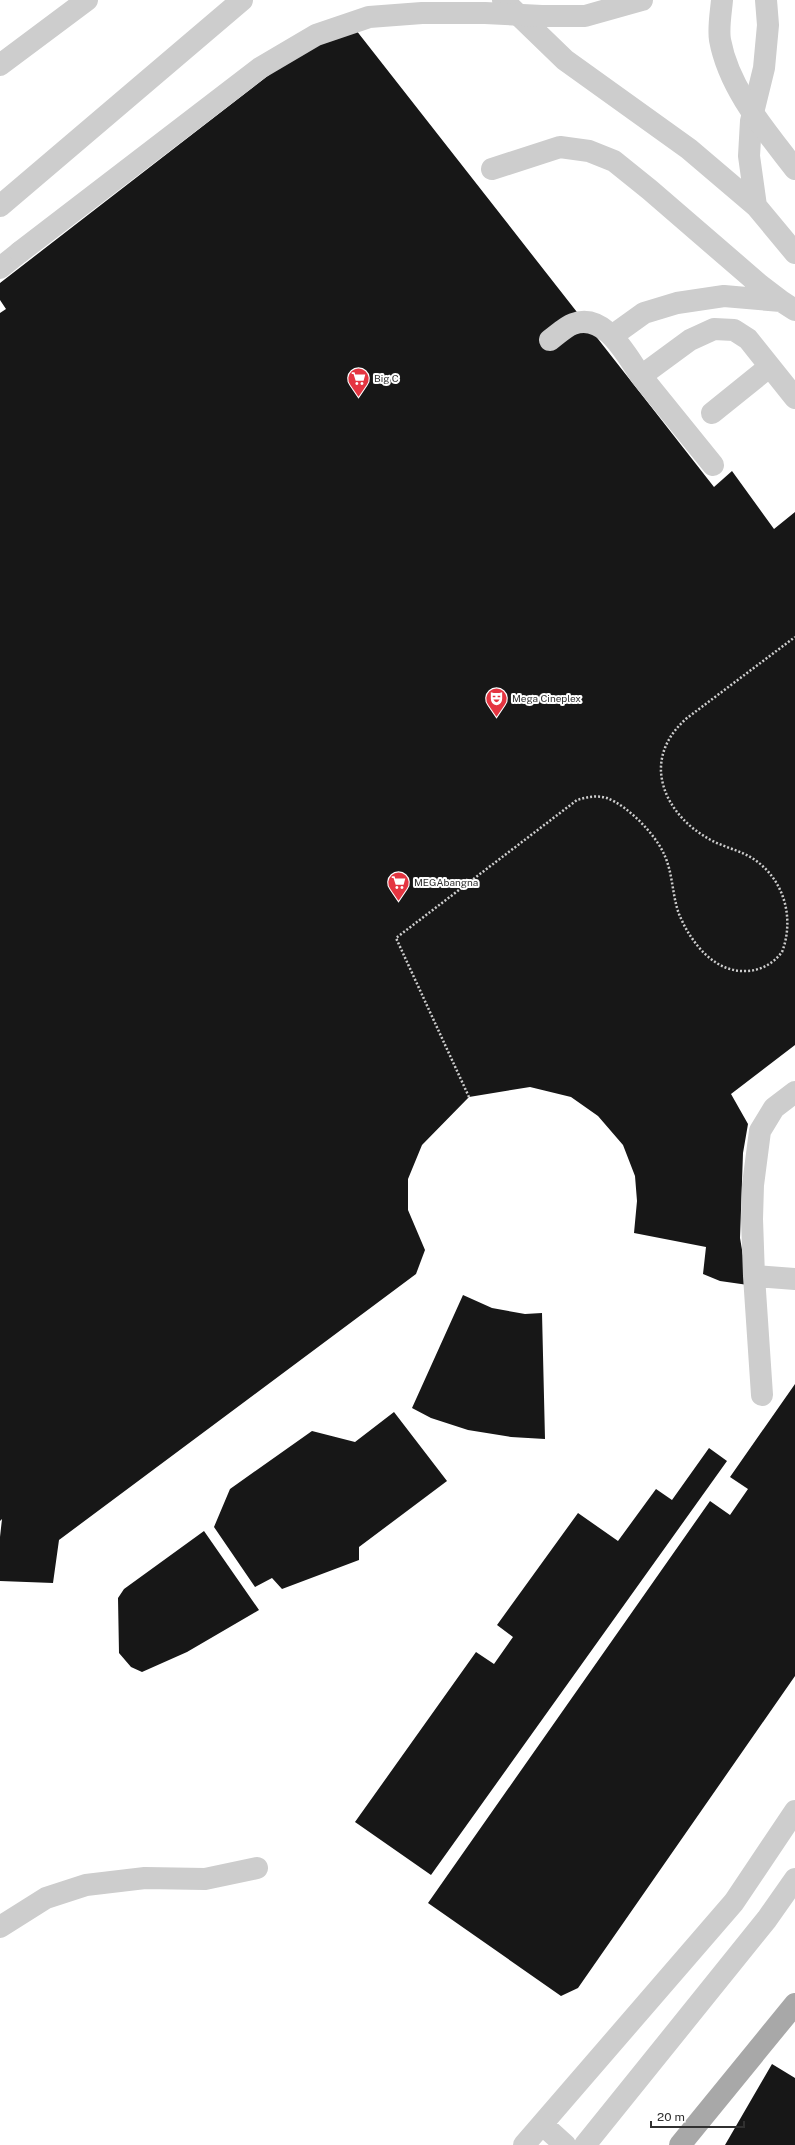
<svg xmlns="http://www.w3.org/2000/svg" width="795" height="2145" viewBox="0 0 795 2145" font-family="'Public Sans',sans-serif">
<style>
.building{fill:#171717}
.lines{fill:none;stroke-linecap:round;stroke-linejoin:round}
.path{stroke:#cdcdcd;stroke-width:2.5;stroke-dasharray:2 2;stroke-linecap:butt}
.minor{stroke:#cdcdcd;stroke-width:22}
.major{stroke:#a8a8a8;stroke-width:22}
.minor-bridge{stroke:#cdcdcd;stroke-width:22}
.labels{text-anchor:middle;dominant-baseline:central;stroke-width:4;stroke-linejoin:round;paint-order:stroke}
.poi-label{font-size:10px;fill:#303030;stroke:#fff;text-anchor:start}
</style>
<rect width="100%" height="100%" fill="#fff"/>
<!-- building -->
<path class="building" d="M 345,16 L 714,487 L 732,471 L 774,529 L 795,512 L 795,1045 L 731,1094 L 748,1124 L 743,1153 L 740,1238 L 748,1285 L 720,1281 L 703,1274 L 706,1247 L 634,1233 L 637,1201 L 635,1176 L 623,1145 L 598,1116 L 571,1097 L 530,1087 L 469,1097 L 422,1145 L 408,1179 L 408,1210 L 425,1250 L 416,1274 L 59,1540 L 53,1583 L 0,1581 L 0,1537 L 2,1519 L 0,1521 L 0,313 L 6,309 L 0,300 L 0,283 Z
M 463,1295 L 492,1308 L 525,1314 L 542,1313 L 545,1439 L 511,1437 L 468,1430 L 431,1418 L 412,1408 Z
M 795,1384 L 795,1676 L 578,1988 L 561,1996 L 428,1903 L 710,1501 L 730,1515 L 748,1489 L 730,1477 Z
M 394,1412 L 447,1481 L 359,1547 L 359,1560 L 282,1589 L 272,1578 L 255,1587 L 214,1527 L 230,1489 L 312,1431 L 355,1442 Z
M 709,1448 L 727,1461 L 431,1875 L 355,1822 L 476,1652 L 494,1664 L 513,1637 L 497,1625 L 578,1513 L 618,1541 L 656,1489 L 672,1500 Z
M 204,1531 L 259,1610 L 187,1652 L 142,1672 L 131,1667 L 119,1653 L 118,1598 L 124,1589 Z
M 772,2064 L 795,2078 L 795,2145 L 725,2145 Z"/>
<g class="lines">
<!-- path -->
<path class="path" d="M 469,1097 L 396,938 L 577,800 C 587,797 597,795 607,798 C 628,806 655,834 664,854 C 673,873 672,895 679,914 C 690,941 713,972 745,971 C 760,971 773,964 782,952 C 795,918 784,878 752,858 C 739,850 723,847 709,839 C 684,825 663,801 661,772 C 660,750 671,732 687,718 L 795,637"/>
<!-- minor -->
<path class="minor" d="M 503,0 L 565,60 L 689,149 L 756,206 L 795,253
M 0,65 L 87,0
M 492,169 L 560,147 L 589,151 L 614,161 L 650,190 L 760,285 L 781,301
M 0,206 L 242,0
M 756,206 L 749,156 L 751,121 L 764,68 L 768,25 L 766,0
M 0,268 L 20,252
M 612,336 L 644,313 L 677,303 L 724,296 L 781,301 L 795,310
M 550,340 C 557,335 565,327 573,324 C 605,312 626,355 641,376 L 690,340 L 714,329 L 734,330 L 748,339 L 795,398
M 641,376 L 713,465
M 712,413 L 769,367
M 795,1092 L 774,1108 L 760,1131 L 753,1185 L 752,1219 L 754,1276 L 795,1279
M 754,1276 L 762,1395
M 0,1927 L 46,1898 L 86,1885 L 145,1878 L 205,1879 L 257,1868
M 543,2125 L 565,2145
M 524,2145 L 734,1902 L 795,1811
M 585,2145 L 767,1919 L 795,1879"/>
<!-- major -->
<path class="major" d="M 680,2145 L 795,2004"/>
<!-- minor-bridge -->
<path class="minor-bridge" d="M 722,0 C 721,12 718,28 720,40 C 729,89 765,130 795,169
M 20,252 L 260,68 L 316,35 L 369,17 L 422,13 L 485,13 L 542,16 L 585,16 L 642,0"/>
</g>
<!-- icons -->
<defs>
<symbol id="supermarket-pin" viewBox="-11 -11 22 30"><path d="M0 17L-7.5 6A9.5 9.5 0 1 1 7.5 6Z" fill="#e43541" stroke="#fff"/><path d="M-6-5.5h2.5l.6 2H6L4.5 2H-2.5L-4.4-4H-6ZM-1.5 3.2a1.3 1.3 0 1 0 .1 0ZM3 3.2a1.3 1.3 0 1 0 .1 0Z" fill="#fff"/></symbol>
<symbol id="theatre-pin" viewBox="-11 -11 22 30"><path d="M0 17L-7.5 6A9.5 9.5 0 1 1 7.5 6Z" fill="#e43541" stroke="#fff"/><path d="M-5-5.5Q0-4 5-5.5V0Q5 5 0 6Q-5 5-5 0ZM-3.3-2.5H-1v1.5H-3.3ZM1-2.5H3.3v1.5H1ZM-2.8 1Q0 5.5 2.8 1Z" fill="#fff"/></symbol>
</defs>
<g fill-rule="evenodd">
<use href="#supermarket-pin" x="346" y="366" width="25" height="34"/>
<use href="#theatre-pin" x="484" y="686" width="25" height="34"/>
<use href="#supermarket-pin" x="386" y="870" width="25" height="34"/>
</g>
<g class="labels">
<!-- poi labels -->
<g class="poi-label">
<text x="374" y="378">Big C</text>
<text x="512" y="698">Mega Cineplex</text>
<text x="414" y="882">MEGAbangna</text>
</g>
</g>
<!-- scale -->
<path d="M651 2121v6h93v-6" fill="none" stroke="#303030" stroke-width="2"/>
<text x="657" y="2121" font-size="12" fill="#303030" stroke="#ffffff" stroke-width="3" paint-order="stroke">20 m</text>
</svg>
